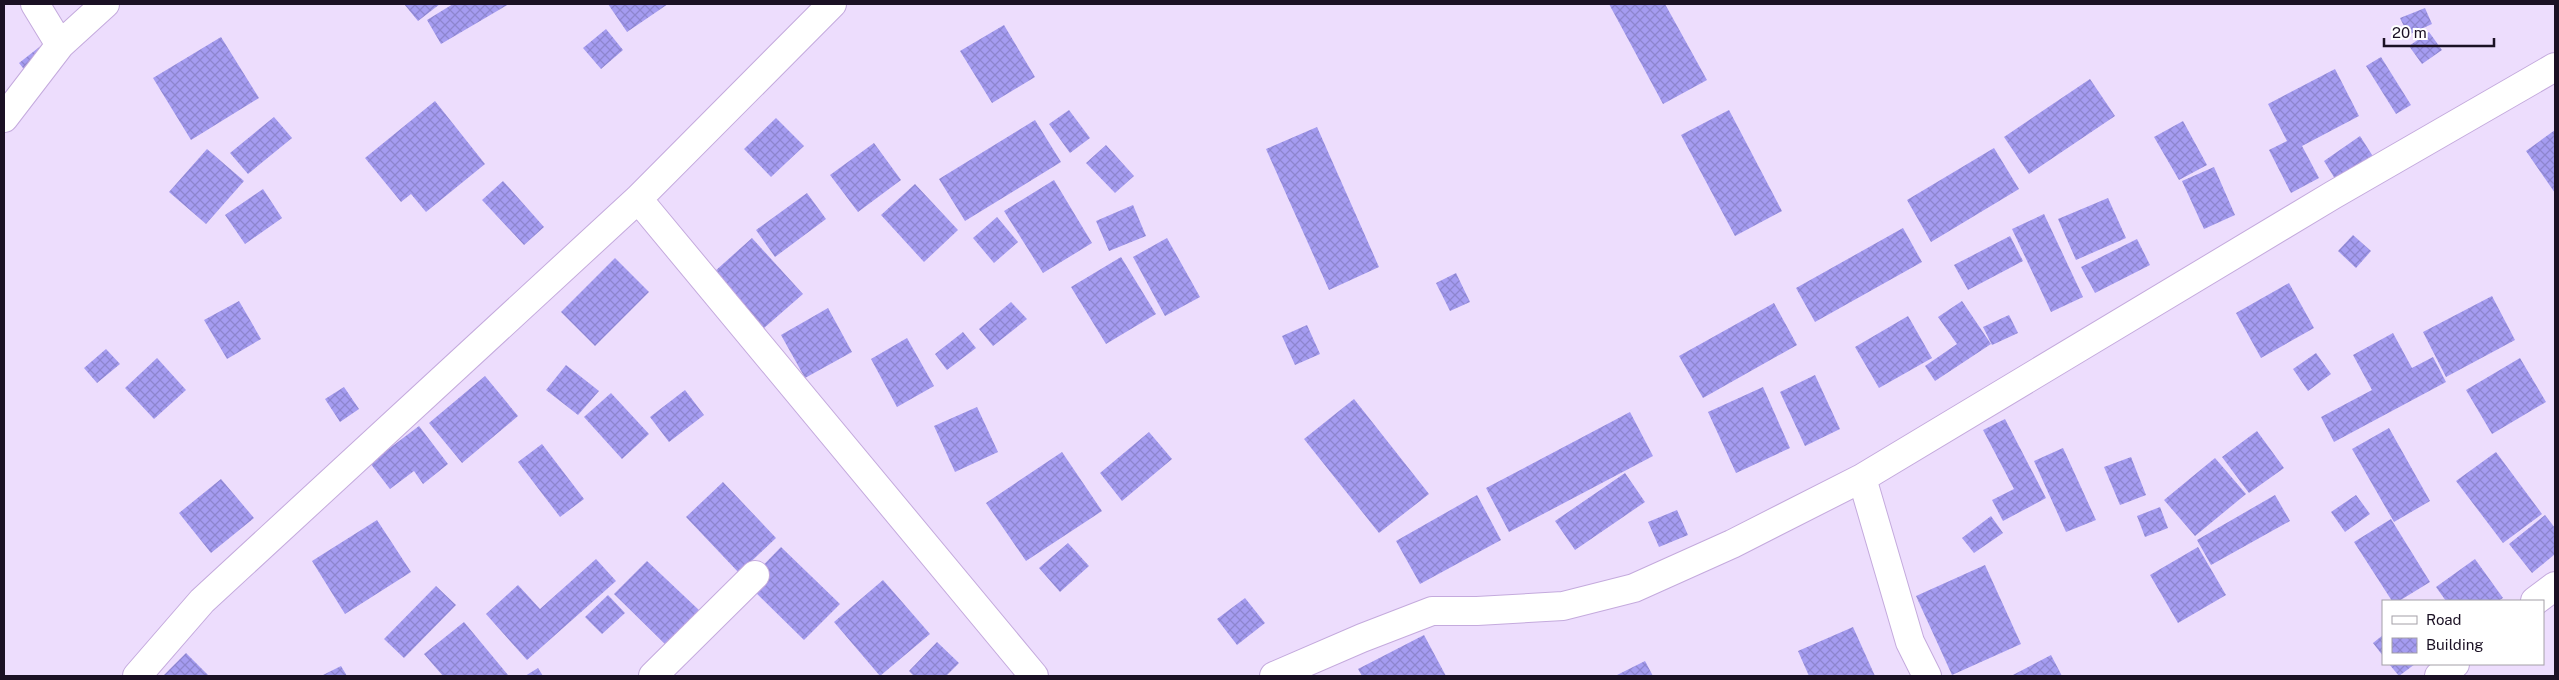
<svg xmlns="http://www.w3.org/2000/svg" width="2559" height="680" viewBox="0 0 2559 680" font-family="'Public Sans',sans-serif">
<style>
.building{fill:url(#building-cross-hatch)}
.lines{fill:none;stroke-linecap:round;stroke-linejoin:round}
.minor-casing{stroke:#c4aadd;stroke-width:30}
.minor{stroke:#fff;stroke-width:28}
</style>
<defs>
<pattern id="building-cross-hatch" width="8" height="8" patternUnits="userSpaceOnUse" patternTransform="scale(1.25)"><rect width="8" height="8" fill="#a59cf1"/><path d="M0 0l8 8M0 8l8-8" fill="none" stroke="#8d85ce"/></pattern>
</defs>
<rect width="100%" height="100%" fill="#edddfd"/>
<!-- building -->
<path class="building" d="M 404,4 L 440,4 L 418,21 Z
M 453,4 L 509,4 L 441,44 L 427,20 Z
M 608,4 L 668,4 L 627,32 Z
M 1609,4 L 1665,4 L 1707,80 L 1663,104 Z
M 2425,8 L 2432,24 L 2408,35 L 2400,18 Z
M 1004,25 L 1035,77 L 992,103 L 960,51 Z
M 606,29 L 623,50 L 601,69 L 583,48 Z
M 2429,32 L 2442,50 L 2422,64 L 2409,46 Z
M 221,37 L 259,98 L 191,140 L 153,78 Z
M 47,41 L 31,78 L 19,63 Z
M 2381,57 L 2411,105 L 2396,114 L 2366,66 Z
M 2335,69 L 2359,116 L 2302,146 L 2319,178 L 2291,193 L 2269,150 L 2287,141 L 2268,104 Z
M 2090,79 L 2115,116 L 2029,174 L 2004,137 Z
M 435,101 L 485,164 L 426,212 L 411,194 L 401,202 L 365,158 Z
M 1069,110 L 1090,138 L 1070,153 L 1049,124 Z
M 1729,110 L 1782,211 L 1735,236 L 1681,135 Z
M 274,117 L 292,138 L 248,174 L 230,153 Z
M 776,118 L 804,146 L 771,177 L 744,149 Z
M 1035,120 L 1061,162 L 965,221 L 939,179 Z
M 2183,121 L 2207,165 L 2179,180 L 2154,137 Z
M 1317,127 L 1379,267 L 1329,290 L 1266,149 Z
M 2555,130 L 2555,193 L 2526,151 Z
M 2360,136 L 2374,158 L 2337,182 L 2324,161 Z
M 874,143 L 901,180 L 858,212 L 830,175 Z
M 1106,145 L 1134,176 L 1115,193 L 1086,163 Z
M 1994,148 L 2019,189 L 1931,242 L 1907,200 Z
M 207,149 L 244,181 L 206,224 L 169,192 Z
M 2214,167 L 2235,215 L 2204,229 L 2182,181 Z
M 1054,180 L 1092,243 L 1043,273 L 1004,211 Z
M 503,181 L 544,227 L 524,245 L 482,200 Z
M 915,184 L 958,230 L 924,262 L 881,215 Z
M 263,189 L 282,218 L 245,244 L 225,215 Z
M 807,193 L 826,219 L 775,257 L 756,230 Z
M 2108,198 L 2126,238 L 2076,260 L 2058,219 Z
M 1133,205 L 1146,236 L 1109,251 L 1096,221 Z
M 2044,214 L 2083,297 L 2051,312 L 2012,229 Z
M 997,217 L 1018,242 L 994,263 L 973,238 Z
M 1903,228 L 1922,262 L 1815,322 L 1796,288 Z
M 2353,235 L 2371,251 L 2356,268 L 2338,251 Z
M 2010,236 L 2023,261 L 1968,290 L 1954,265 Z
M 752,238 L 803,294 L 764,328 L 714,272 Z
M 1167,238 L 1200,297 L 1165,316 L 1133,257 Z
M 2137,239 L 2150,265 L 2095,293 L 2081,267 Z
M 1121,257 L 1156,314 L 1106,344 L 1071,287 Z
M 615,258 L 649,292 L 595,346 L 561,312 Z
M 1456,273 L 1470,302 L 1450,311 L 1436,283 Z
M 2289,283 L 2314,328 L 2261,358 L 2236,313 Z
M 2492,296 L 2515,340 L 2446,377 L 2423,332 Z
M 239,301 L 261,339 L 227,359 L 204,320 Z
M 1962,301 L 1991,344 L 1935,381 L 1925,366 L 1957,344 L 1938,317 Z
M 1011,302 L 1027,319 L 993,346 L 979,329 Z
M 1774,303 L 1797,345 L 1703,398 L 1679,356 Z
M 828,308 L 852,352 L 805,378 L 781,335 Z
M 2009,315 L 2018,333 L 1992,345 L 1983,327 Z
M 1908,316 L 1932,358 L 1879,388 L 1855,347 Z
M 1307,325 L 1320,354 L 1295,365 L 1282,336 Z
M 963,332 L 976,348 L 947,370 L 935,354 Z
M 2393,333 L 2412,368 L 2433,357 L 2446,382 L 2334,442 L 2321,417 L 2372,390 L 2353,355 Z
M 907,338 L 934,386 L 897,407 L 871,359 Z
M 106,349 L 120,364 L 97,383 L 84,368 Z
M 2316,353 L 2331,374 L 2308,391 L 2293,369 Z
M 157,358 L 186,390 L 154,419 L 125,388 Z
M 2520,358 L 2546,402 L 2492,434 L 2466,390 Z
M 566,365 L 599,391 L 578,415 L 546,390 Z
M 1815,375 L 1840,429 L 1805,446 L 1780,392 Z
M 485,376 L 518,416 L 462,463 L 429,423 Z
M 344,387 L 359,409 L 340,422 L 325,399 Z
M 1763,387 L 1790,448 L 1736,473 L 1708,412 Z
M 685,390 L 704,415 L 669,442 L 650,417 Z
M 611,393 L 649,434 L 622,459 L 584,417 Z
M 1354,399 L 1429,494 L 1379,533 L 1304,439 Z
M 977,407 L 998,452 L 955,472 L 934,426 Z
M 1630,412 L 1653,456 L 1509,532 L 1486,488 Z
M 2005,419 L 2046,498 L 2003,521 L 1992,500 L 2014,489 L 1983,430 Z
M 419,426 L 448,464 L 423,484 L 414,471 L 390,489 L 370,463 Z
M 2389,428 L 2430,501 L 2394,522 L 2352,449 Z
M 2257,431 L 2284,468 L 2249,493 L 2222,457 Z
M 1149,432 L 1172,459 L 1122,501 L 1100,473 Z
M 542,444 L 584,499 L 560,517 L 518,462 Z
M 2063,448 L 2096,520 L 2066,532 L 2034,461 Z
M 1062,452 L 1102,511 L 1026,561 L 986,503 Z
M 2496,452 L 2542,514 L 2503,543 L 2456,481 Z
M 2131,457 L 2146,495 L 2120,505 L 2104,467 Z
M 2215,458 L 2246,494 L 2195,536 L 2164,500 Z
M 1625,473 L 1645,502 L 1575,550 L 1555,521 Z
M 221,479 L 254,518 L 211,553 L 179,513 Z
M 723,482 L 776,538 L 739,573 L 686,517 Z
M 1477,495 L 1501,540 L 1420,584 L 1396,541 Z
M 2275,495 L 2290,521 L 2211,565 L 2197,540 Z
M 2356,495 L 2370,514 L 2345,532 L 2331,512 Z
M 2160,507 L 2168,528 L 2145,537 L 2137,516 Z
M 1677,510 L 1688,535 L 1659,547 L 1648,522 Z
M 2545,515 L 2555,528 L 2555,554 L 2532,573 L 2509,544 Z
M 1991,516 L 2003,533 L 1974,553 L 1962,538 Z
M 2391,519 L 2430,582 L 2399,601 L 2392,601 L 2354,542 Z
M 377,520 L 411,572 L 345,614 L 312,561 Z
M 1068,543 L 1089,566 L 1060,592 L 1039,568 Z
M 781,547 L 840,604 L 804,640 L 746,583 Z
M 2198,547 L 2226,595 L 2178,623 L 2150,575 Z
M 596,559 L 616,581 L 527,660 L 486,614 L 518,585 L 540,609 Z
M 2475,559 L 2503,598 L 2498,601 L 2446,601 L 2436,587 Z
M 647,561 L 701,612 L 667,646 L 614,594 Z
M 1985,565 L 2021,644 L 1952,675 L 1916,596 Z
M 883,580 L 930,634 L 880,676 L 834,622 Z
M 436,586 L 456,605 L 404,658 L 384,639 Z
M 608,595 L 625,613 L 602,634 L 585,617 Z
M 1245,598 L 1265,623 L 1237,645 L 1217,619 Z
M 464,622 L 508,675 L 506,676 L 443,676 L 424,654 Z
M 1853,627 L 1875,676 L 1809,676 L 1798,651 Z
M 1424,635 L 1446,676 L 1362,676 L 1358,669 Z
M 2383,635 L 2383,656 L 2373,643 Z
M 937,642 L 959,663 L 946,676 L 914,676 L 909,671 Z
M 186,653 L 209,676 L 163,676 Z
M 2051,655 L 2062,676 L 2011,676 Z
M 1645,661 L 1653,676 L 1615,676 Z
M 2389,664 L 2415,664 L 2399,676 Z
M 341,666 L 347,676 L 321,676 Z
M 538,668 L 543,676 L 525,676 Z"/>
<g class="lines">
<defs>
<path id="minor" d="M 35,4 L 60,45
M 4,118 L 60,45 L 105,4
M 638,199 L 1034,676
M 2535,601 L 2555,586
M 137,676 L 202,601 L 638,199 L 832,4
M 653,676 L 755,575
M 1274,676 L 1362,638 L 1432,611 L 1477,611 L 1563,606 L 1634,588 L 1732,544 L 1862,478
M 1927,676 L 1910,642 L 1862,478 L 2333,195 L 2555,67
M 2439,676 L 2455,664"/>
</defs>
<!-- minor casing -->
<use href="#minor" class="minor-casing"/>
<!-- minor -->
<use href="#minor" class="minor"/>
</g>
<!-- border -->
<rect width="2559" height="680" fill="none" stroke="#1b1124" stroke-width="10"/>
<!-- legend -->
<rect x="2382" y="600" width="162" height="65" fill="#ffffff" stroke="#a4a0a7"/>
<rect x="2392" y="616" width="25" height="8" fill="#ffffff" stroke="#a4a0a7"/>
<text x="2426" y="625" font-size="15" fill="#1b1124">Road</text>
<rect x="2392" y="638" width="25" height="15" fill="url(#building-cross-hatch)" stroke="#a4a0a7"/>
<text x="2426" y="650" font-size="15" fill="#1b1124">Building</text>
<!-- scale -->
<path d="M2384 38v8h110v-8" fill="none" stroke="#1b1124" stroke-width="2.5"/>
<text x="2392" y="38" font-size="15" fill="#1b1124" stroke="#ffffff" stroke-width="4" paint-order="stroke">20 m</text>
</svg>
